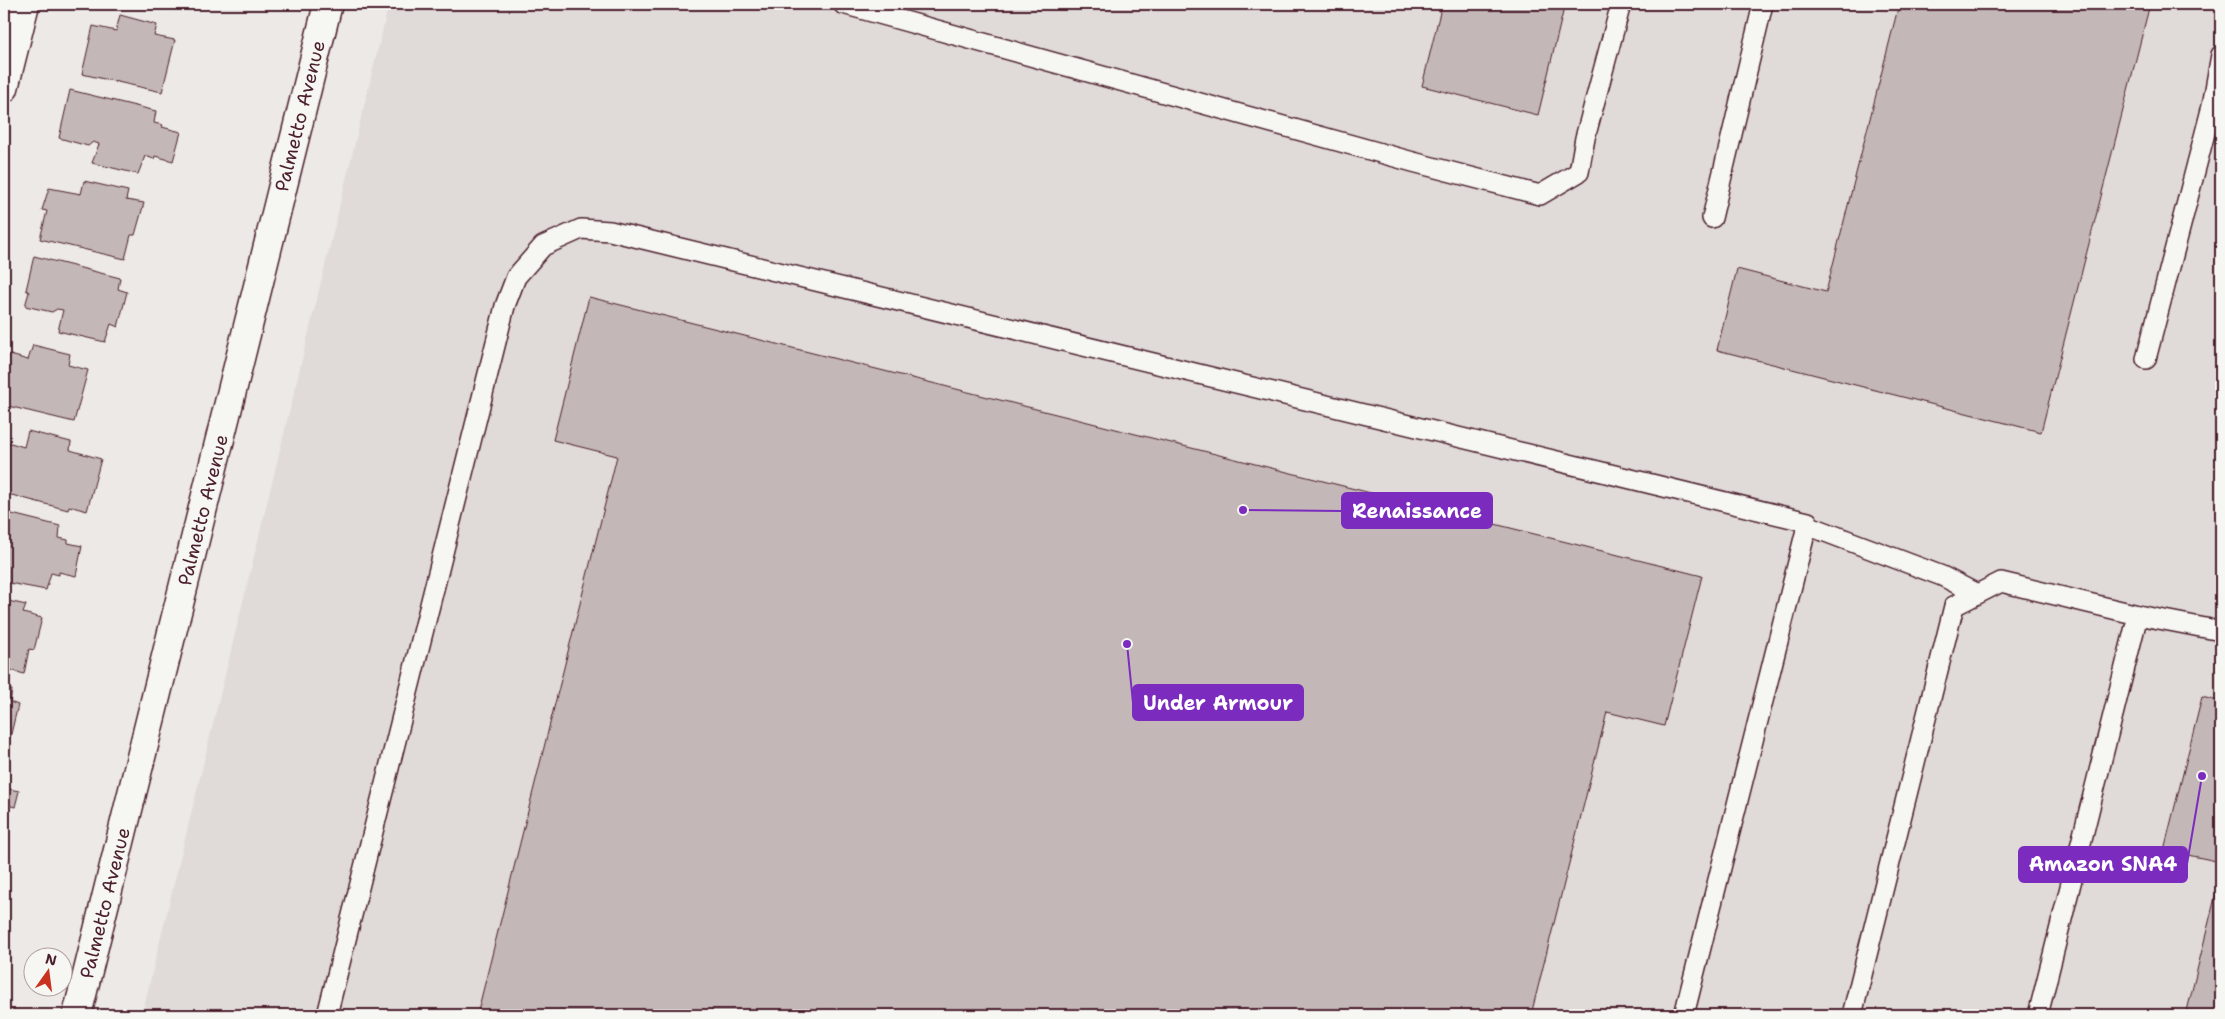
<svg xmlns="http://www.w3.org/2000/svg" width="2225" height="1019" viewBox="0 0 2225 1019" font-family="'Shantell Sans',sans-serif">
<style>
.built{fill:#e0dad8}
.building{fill:#c4b7b7;stroke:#4a1f2b}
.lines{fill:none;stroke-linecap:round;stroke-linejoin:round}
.lane-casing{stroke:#4a1f2b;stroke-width:22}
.street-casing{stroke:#4a1f2b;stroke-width:31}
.secondary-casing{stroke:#4a1f2b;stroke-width:31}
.lane{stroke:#f6f6f2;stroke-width:19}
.street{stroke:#f6f6f2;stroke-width:28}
.secondary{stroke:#f6f6f2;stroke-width:28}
.labels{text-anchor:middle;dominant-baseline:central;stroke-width:4;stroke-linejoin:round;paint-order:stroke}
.street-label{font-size:19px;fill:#4a1f2b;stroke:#f6f6f2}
.leader{fill:none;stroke:#7b2cbf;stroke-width:2}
.callout-dot{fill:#7b2cbf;stroke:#f6f6f2;stroke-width:2}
.callout{fill:#7b2cbf;stroke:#7b2cbf;stroke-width:2}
.callout-label{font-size:20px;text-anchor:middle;font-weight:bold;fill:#fff}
</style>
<rect width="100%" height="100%" fill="#ece9e6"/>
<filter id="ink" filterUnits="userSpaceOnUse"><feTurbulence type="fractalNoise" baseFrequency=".02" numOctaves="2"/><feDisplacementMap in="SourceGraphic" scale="10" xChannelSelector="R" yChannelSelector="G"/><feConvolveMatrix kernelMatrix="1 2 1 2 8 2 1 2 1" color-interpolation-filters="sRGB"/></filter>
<g filter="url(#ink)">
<!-- built -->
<path class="built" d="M 389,4 L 2221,4 L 2221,1015 L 142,1015 Z"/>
<!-- building -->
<path class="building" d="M 1442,4 L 1565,4 L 1538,115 L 1422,86 Z
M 1899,4 L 2150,4 L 2041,432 L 1717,350 L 1737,269 L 1826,292 Z
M 120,15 L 157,25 L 154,36 L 175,40 L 162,92 L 82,74 L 93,26 L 116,31 Z
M 70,90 L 156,111 L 154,123 L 163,125 L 162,127 L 181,132 L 173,161 L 155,156 L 154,159 L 145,156 L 138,174 L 92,163 L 99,144 L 93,142 L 88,146 L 59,138 Z
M 84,181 L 128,191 L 126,200 L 144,203 L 135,235 L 131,235 L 125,259 L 40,239 L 47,211 L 42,210 L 49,188 L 81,194 Z
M 34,256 L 120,278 L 118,289 L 127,292 L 118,327 L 111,324 L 105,342 L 58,331 L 63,310 L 57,309 L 52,312 L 25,306 L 29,292 L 26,290 Z
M 589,297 L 1702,576 L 1664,726 L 1607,712 L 1531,1015 L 477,1015 L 617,456 L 553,440 Z
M 33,345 L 70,354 L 68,365 L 88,370 L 74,422 L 4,405 L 4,365 L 7,354 L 28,360 Z
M 28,431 L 71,442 L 70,450 L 101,459 L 87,511 L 69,506 L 68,510 L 4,493 L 4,441 L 24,447 Z
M 4,512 L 60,526 L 59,538 L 68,540 L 68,543 L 82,546 L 76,576 L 59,572 L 59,575 L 51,573 L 46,590 L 4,582 Z
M 4,600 L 26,605 L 23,613 L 42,618 L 34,650 L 29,649 L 24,674 L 4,668 Z
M 4,688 L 12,690 L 10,702 L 18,705 L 10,738 L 4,737 Z
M 2202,697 L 2221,702 L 2221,862 L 2164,850 Z
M 4,788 L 19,791 L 15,807 L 4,804 L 4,806 Z
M 2221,873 L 2221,1015 L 2186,1015 Z"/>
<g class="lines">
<defs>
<path id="lane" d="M 843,4 L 1413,162 L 1540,195 L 1579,172 L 1585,138 L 1621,4
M 1712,218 L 1763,4
M 2146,359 L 2212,106 L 2221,55
M 1807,525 L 1942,576 L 1977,594
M 327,1015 L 505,306 L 516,277 L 543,246 L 581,229 L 610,231 L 1808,522 L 1684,1015
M 1852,1015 L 1954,606 L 2001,582 L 2138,615 L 2221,631
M 2038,1015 L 2138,615"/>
<path id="street" d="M 4,88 L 25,4"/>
<path id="secondary" d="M 77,1015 L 328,4"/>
</defs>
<!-- lane casing -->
<use href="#lane" class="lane-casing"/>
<!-- street casing -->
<use href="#street" class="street-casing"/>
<!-- secondary casing -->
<use href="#secondary" class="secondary-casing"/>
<!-- lane -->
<use href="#lane" class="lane"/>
<!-- street -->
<use href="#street" class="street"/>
<!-- secondary -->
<use href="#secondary" class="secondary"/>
</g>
</g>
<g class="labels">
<!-- street labels -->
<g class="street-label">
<text transform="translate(300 116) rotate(-76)">Palmetto Avenue</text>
<text transform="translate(203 510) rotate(-76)">Palmetto Avenue</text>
<text transform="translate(105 903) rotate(-76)">Palmetto Avenue</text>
</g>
</g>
<!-- callouts -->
<path class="leader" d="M1243 510L1342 511M1127 644L1133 703M2202 776L2187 864"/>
<g class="callout-dot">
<circle cx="1243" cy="510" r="5"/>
<circle cx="1127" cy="644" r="5"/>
<circle cx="2202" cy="776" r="5"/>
</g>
<g class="callout">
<rect x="1342" y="493" width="150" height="35" rx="5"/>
<rect x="1133" y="685" width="170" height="35" rx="5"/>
<rect x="2019" y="847" width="168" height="35" rx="5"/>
</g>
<g class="callout-label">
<text x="1417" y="518">Renaissance</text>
<text x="1218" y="710">Under Armour</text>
<text x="2103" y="871">Amazon SNA4</text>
</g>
<!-- margin -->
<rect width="2225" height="1019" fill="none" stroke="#f6f6f2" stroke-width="20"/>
<rect x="10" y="10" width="2205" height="999" fill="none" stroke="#4a1f2b" stroke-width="2" filter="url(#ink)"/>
<!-- north arrow -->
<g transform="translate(48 972) rotate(14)"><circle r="24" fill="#f6f6f2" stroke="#b1a0a2"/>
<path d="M0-4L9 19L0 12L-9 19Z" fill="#c8321e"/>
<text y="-8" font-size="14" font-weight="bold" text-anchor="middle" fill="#4a1f2b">N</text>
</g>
</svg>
